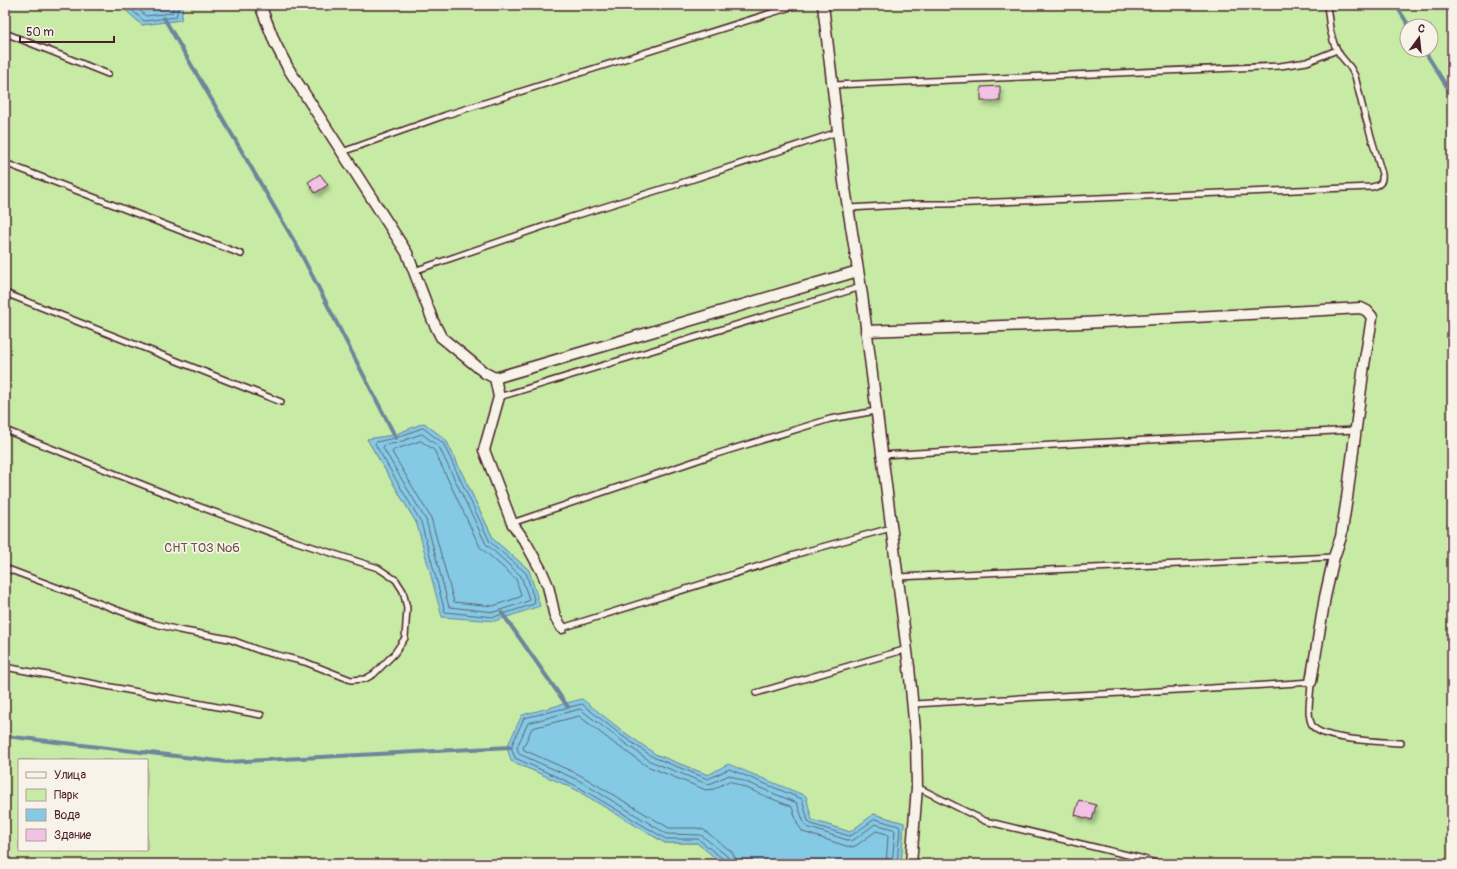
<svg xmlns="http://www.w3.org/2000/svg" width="1457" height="869" viewBox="0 0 1457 869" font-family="Pangolin,sans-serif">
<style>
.green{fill:#c7eba5;stroke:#888568;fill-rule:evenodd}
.water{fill:#84cae5;stroke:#6d869b}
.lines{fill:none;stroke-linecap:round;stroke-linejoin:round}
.shore{stroke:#616375;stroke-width:1}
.stream{stroke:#6d869b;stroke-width:4}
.building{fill:#f1c2e4;stroke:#4a1f2b;filter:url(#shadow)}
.lane-casing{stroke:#4a1f2b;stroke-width:8}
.street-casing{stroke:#4a1f2b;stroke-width:13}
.lane{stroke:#f7f3e8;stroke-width:5}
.street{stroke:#f7f3e8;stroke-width:10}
.labels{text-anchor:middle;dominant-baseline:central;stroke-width:3.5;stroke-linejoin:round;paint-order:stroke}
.park-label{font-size:13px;fill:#69524a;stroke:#f7f3e8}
</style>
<defs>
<filter id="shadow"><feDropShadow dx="2.5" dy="4.5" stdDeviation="2" flood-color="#0004"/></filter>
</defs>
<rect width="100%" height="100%" fill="#f6e9e7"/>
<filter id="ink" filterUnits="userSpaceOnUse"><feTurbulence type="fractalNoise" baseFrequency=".025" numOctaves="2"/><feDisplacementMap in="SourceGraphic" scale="8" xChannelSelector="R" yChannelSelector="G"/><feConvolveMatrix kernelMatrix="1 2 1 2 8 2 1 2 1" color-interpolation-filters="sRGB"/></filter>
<g filter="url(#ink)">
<!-- green -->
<path class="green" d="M 5,5 L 120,5 L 142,25 L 180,20 L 183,5 L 1452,5 L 1452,864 L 901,864 L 904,823 L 874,814 L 850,832 L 812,820 L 708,775 L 655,754 L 624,732 L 511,761 L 573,788 L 665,843 L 697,843 L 723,864 L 5,864 ZM 1407,26 L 1431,26 L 1431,50 L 1407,50 ZM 424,423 L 446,440 L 494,540 L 529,570 L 443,617 L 417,524 L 367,439 L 394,435 ZM 19,760 L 147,760 L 147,850 L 19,850 Z"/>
<!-- water -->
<path class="water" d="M 120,5 L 183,5 L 181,20 L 142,25 Z
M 424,423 L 446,440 L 494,540 L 529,570 L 540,606 L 495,621 L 442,617 L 417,524 L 367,439 L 394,435 Z
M 582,699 L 624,732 L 655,754 L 708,775 L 728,764 L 806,796 L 812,820 L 850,832 L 874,814 L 904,823 L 901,864 L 723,864 L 697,843 L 665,843 L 573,788 L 511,761 L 507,747 L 522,715 Z"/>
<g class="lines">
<!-- shore -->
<path class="shore" d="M 126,5 L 144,21 L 176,17 L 179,5
M 133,5 L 146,16 L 172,13 L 174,5
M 423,428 L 443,443 L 490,542 L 526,573 L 535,602 L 534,604 L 494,617 L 445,612 L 421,522 L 375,444 L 376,442 L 395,438 Z
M 422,434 L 439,447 L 486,544 L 521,576 L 529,599 L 528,601 L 494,612 L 449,607 L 426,520 L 383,448 L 384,445 L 397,443 Z
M 421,441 L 434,450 L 480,547 L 516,579 L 521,595 L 520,597 L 493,606 L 454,602 L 431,518 L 392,452 L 394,450 Z
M 725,864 L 723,859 L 698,839 L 666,839 L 575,785 L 515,758 L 511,747 L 524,718 L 582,704 L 621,735 L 653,757 L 708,779 L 729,769 L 802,799 L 808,821 L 811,824 L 849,836 L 852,835 L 875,819 L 899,826 L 900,828 L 897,864
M 730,864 L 727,856 L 701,835 L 667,834 L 578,780 L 519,754 L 517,747 L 528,723 L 580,709 L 619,739 L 650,761 L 707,784 L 712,783 L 729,775 L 797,803 L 804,823 L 807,827 L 850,841 L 855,839 L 875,824 L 893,829 L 895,831 L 892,864
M 736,864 L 735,858 L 732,852 L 704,830 L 697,828 L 669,828 L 580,775 L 524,750 L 523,748 L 532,728 L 579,716 L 615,744 L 647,766 L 706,790 L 714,789 L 729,781 L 792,807 L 798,825 L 803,832 L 846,846 L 852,847 L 857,845 L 876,831 L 887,834 L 888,836 L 886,864"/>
<!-- stream -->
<path class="stream" d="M 1396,5 L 1409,26
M 164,18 L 297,246 L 396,438
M 1424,50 L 1452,95
M 502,613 L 568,707
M 5,736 L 227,762 L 511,747"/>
</g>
<!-- building -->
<path class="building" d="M 1000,86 L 1000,101 L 981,101 L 981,87 Z
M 320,174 L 328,185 L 315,193 L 308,182 Z
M 1079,800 L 1096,805 L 1092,820 L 1075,815 Z"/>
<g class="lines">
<defs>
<path id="lane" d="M 5,33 L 108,74
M 833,85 L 1280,66 L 1307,62 L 1337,50
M 342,152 L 446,115 L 797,5
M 5,163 L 241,254
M 849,208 L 919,204 L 947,204 L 1372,187 C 1380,185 1383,183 1382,174 L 1363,109 L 1355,76 L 1350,67 L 1340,55 L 1334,44 L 1330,29 L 1327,5
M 414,271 L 568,218 L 678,184 L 838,132
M 5,293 L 281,402
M 499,397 L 861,287
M 5,430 L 184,501 L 294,541 L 378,568 L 396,580 L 403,591 L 407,608 L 405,638 L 394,654 L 374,674 L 365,679 L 351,680 L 305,662 L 261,651 L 229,639 L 179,630 L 152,623 L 5,568
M 882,455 L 1088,443 L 1355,430
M 512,523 L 713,455 L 830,419 L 876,411
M 898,577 L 1334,557
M 562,628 L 807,551 L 891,528
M 5,667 L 261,715
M 756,693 L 907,649
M 913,704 C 1046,696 1178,691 1311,682 C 1311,695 1306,713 1312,725 C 1319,740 1384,742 1401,743
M 917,787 L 985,821 L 1140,858 L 1159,864"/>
<path id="street" d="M 260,5 L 275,43 L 288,68 L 407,253 L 433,321 L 441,337 L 485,373 L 495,378 L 499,397 L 484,450 L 512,523 L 526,543 L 542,572 L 548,586 L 555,617 L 562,628
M 823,5 L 844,182 L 862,295 L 909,667 L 916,741 L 917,787 L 911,864
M 866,331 L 1083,323 L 1361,308 L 1367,311 L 1372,317 L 1370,330 L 1364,365 L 1347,498 L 1341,537 L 1334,557 L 1325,597 L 1311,682
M 495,378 L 858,271"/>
</defs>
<!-- lane casing -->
<use href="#lane" class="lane-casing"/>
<!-- street casing -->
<use href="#street" class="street-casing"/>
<!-- lane -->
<use href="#lane" class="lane"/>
<!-- street -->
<use href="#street" class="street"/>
</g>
</g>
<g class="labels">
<!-- park labels -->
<g class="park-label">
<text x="202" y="548">СНТ ТОЗ №6</text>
</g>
</g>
<!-- margin -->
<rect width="1457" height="869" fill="none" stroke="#f7f3e8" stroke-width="20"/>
<rect x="10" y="10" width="1437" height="849" fill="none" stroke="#4a1f2b" stroke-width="1.5" filter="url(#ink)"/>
<!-- legend -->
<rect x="18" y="759" width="130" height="92" fill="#f7f3e8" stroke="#b29e9c"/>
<rect x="26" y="772" width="20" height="6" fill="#f7f3e8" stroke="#b29e9c"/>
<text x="54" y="779" font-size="12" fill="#4a1f2b">Улица</text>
<rect x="26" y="789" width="20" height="12" fill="#c7eba5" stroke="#b29e9c"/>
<text x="54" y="799" font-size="12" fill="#4a1f2b">Парк</text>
<rect x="26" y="809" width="20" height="12" fill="#84cae5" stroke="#b29e9c"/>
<text x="54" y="819" font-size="12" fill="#4a1f2b">Вода</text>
<rect x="26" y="829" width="20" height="12" fill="#f1c2e4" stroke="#b29e9c"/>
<text x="54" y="839" font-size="12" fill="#4a1f2b">Здание</text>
<!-- north arrow -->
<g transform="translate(1419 38) rotate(15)"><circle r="19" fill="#f7f3e8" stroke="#b29e9c"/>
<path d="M0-3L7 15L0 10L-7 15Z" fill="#4a1f2b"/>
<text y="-6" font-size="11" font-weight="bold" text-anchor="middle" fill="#4a1f2b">С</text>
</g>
<!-- scale -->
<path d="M20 36v6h94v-6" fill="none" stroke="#4a1f2b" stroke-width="2"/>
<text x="26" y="36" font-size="12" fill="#4a1f2b" stroke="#f7f3e8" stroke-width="3" paint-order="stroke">50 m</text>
</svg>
